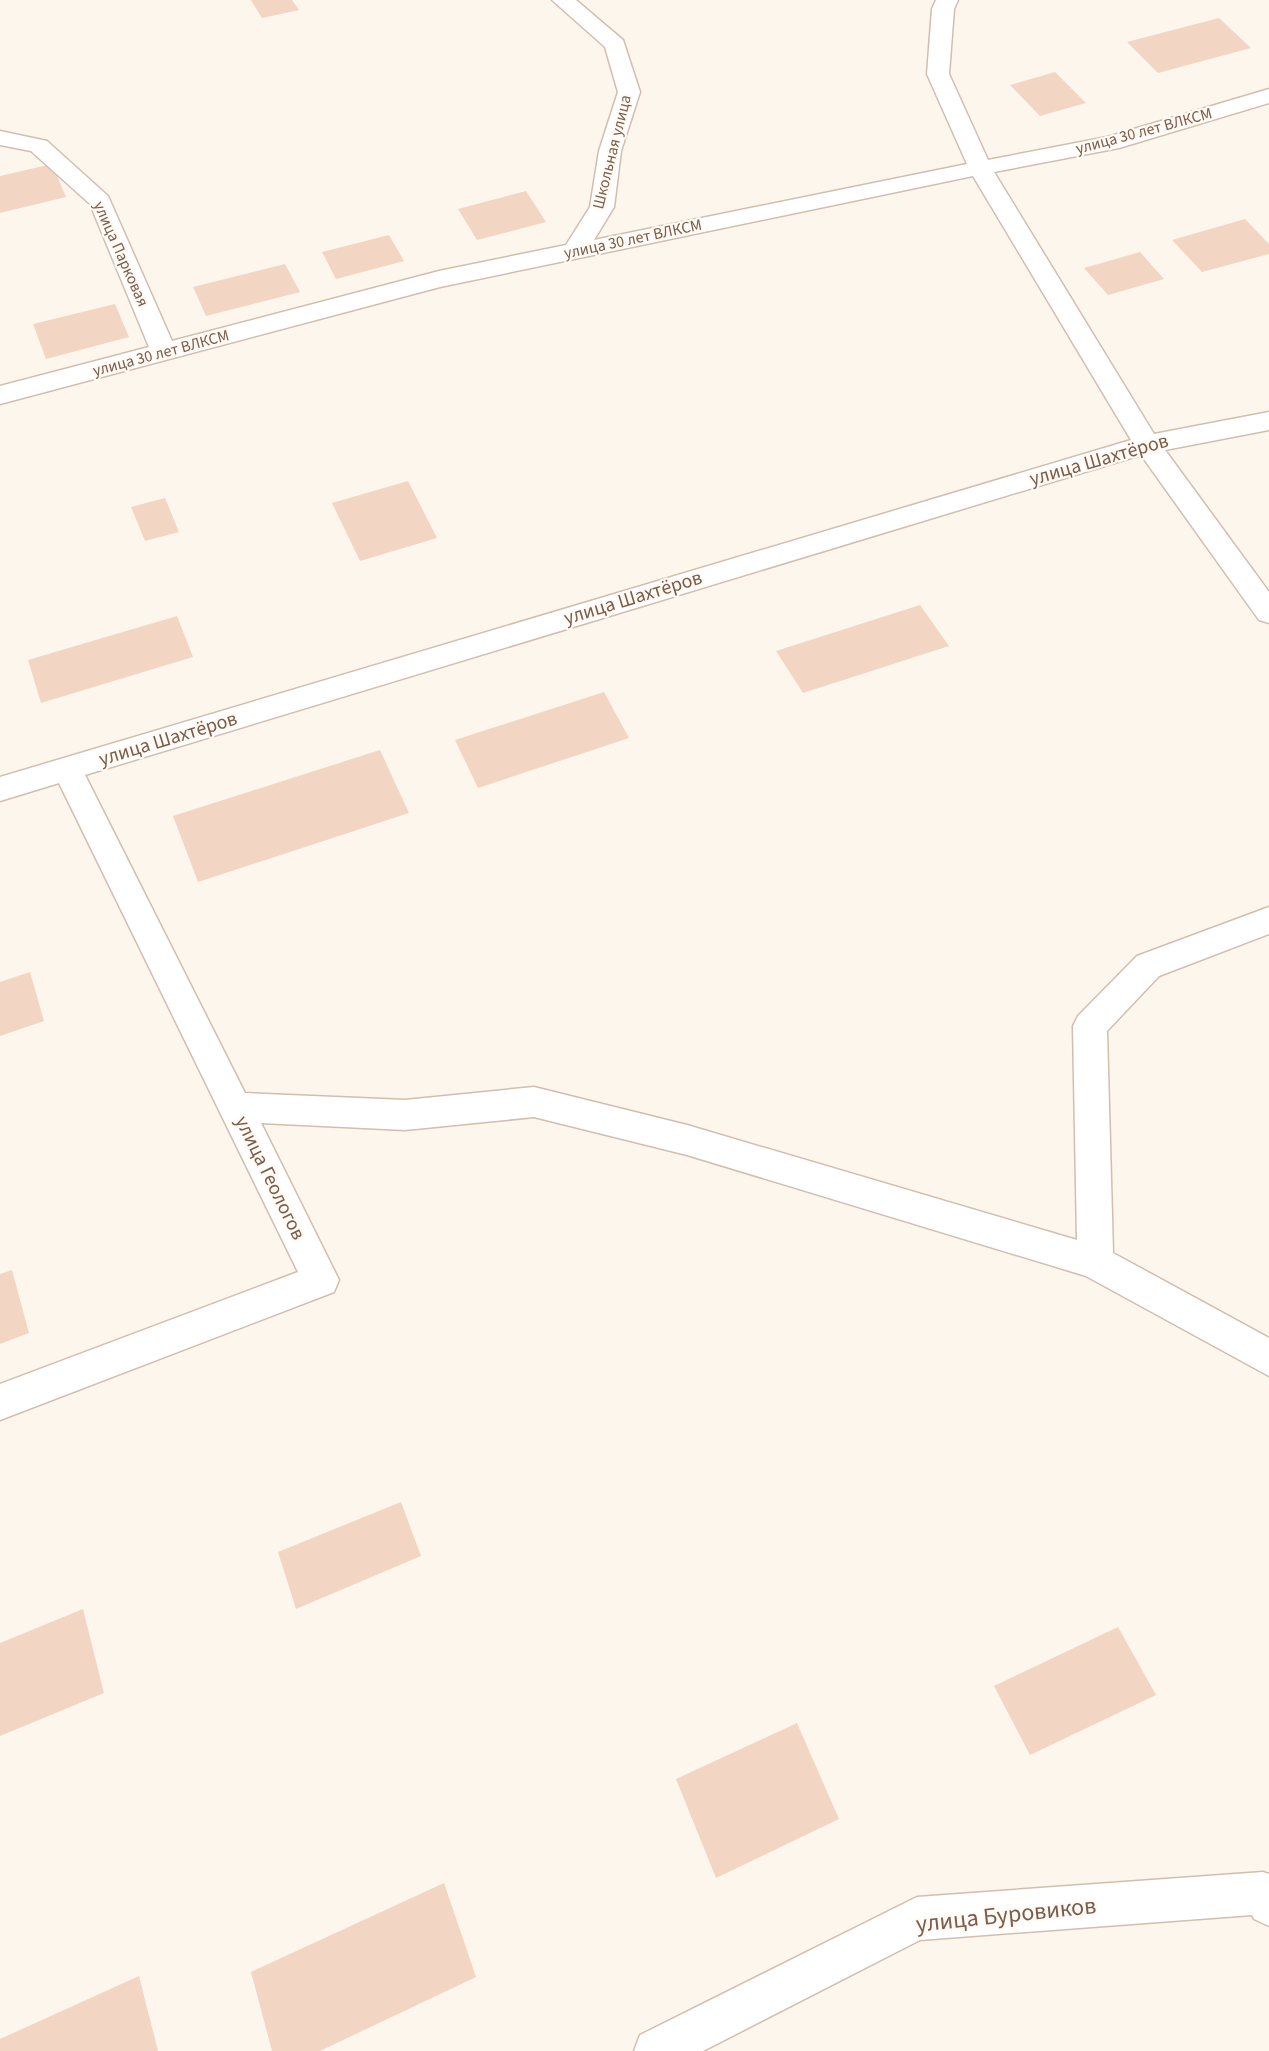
<svg xmlns="http://www.w3.org/2000/svg" width="1269" height="2051" viewBox="0 0 1269 2051" font-family="'Source Sans 3',sans-serif">
<style>
.building{fill:#f3d5c3}
.lines{fill:none;stroke-linecap:round;stroke-linejoin:round}
.minor-casing{stroke:#d1beb0;stroke-width:3}
.minor{fill:#fff;fill-rule:evenodd}
.labels{text-anchor:middle;dominant-baseline:central;stroke-width:4.5;stroke-linejoin:round;paint-order:stroke}
.far-street-label{font-size:16px;fill:#7a5c4d;stroke:#fffaf3}
.street-label{font-size:20px;fill:#7a5c4d;stroke:#fffaf3}
.near-street-label{font-size:24px;fill:#7a5c4d;stroke:#fffaf3}
</style>
<rect width="100%" height="100%" fill="#fdf6ec"/>
<!-- building -->
<path class="building" d="M 251,0 L 292,0 L 299,10 L 262,18 Z
M 1219,18 L 1251,48 L 1158,73 L 1127,42 Z
M 1055,72 L 1086,103 L 1040,116 L 1010,85 Z
M 52,164 L 66,197 L 0,213 L 0,176 Z
M 526,191 L 546,222 L 477,240 L 458,209 Z
M 1245,219 L 1269,244 L 1269,254 L 1202,272 L 1172,240 Z
M 389,235 L 404,261 L 336,279 L 322,252 Z
M 1140,252 L 1164,279 L 1108,295 L 1084,268 Z
M 285,264 L 300,292 L 206,316 L 193,287 Z
M 115,304 L 129,337 L 46,359 L 33,324 Z
M 408,481 L 437,538 L 360,561 L 332,503 Z
M 165,498 L 179,532 L 145,541 L 131,507 Z
M 920,605 L 949,646 L 803,693 L 776,651 Z
M 177,616 L 193,657 L 41,703 L 28,660 Z
M 604,692 L 629,738 L 478,788 L 455,740 Z
M 380,750 L 409,813 L 198,882 L 173,816 Z
M 30,972 L 44,1021 L 0,1036 L 0,982 Z
M 12,1270 L 29,1333 L 0,1344 L 0,1274 Z
M 401,1502 L 421,1556 L 296,1609 L 278,1552 Z
M 83,1609 L 104,1693 L 0,1736 L 0,1643 Z
M 1118,1627 L 1156,1695 L 1030,1755 L 994,1686 Z
M 797,1723 L 839,1819 L 716,1878 L 676,1779 Z
M 444,1883 L 476,1977 L 320,2051 L 272,2051 L 251,1972 Z
M 139,1976 L 158,2051 L 0,2051 L 0,2039 Z"/>
<g class="lines">
<defs>
<path id="minor" d="M 552,0 L 576,0 L 623,40 L 640,92 L 621,151 L 614,207 L 594,240 L 967,164 L 927,74 L 932,9 L 936,0 L 958,0 L 954,9 L 949,74 L 988,160 L 1107,137 L 1269,89 L 1269,103 L 1119,148 L 994,172 L 1154,434 L 1269,412 L 1269,430 L 1165,450 L 1269,592 L 1269,623 L 1259,620 L 1141,455 L 85,775 L 245,1093 L 405,1100 L 534,1087 L 687,1125 L 1077,1240 L 1073,1026 L 1078,1016 L 1137,956 L 1269,907 L 1269,934 L 1159,976 L 1107,1031 L 1113,1253 L 1269,1338 L 1269,1376 L 1086,1276 L 687,1155 L 534,1117 L 405,1130 L 261,1123 L 339,1280 L 334,1292 L 0,1420 L 0,1384 L 298,1272 L 59,783 L 0,801 L 0,777 L 1131,440 L 973,176 L 440,287 L 0,404 L 0,386 L 149,347 L 90,204 L 31,151 L 0,145 L 0,131 L 47,141 L 108,196 L 172,341 L 439,271 L 566,245 L 590,207 L 599,151 L 618,92 L 605,47 Z
M 1263,1872 L 1269,1874 L 1269,1926 L 1254,1919 L 1252,1915 L 920,1940 L 703,2051 L 634,2051 L 640,2035 L 917,1897 Z"/>
</defs>
<!-- minor casing -->
<use href="#minor" class="minor-casing"/>
<!-- minor -->
<use href="#minor" class="minor"/>
</g>
<g class="labels">
<!-- far-street labels -->
<g class="far-street-label">
<text transform="translate(1144 131) rotate(-15)">улица 30 лет ВЛКСМ</text>
<text transform="translate(612 152) rotate(-76)">Школьная улица</text>
<text transform="translate(633 239) rotate(-12)">улица 30 лет ВЛКСМ</text>
<text transform="translate(121 254) rotate(66)">улица Парковая</text>
<text transform="translate(161 353) rotate(-15)">улица 30 лет ВЛКСМ</text>
</g>
<!-- street labels -->
<g class="street-label">
<text transform="translate(1099 460) rotate(-16)">улица Шахтёров</text>
<text transform="translate(633 598) rotate(-17)">улица Шахтёров</text>
<text transform="translate(168 739) rotate(-17)">улица Шахтёров</text>
<text transform="translate(270 1178) rotate(64)">улица Геологов</text>
</g>
<!-- near-street labels -->
<g class="near-street-label">
<text transform="translate(1006 1915) rotate(-6)">улица Буровиков</text>
</g>
</g>
</svg>
